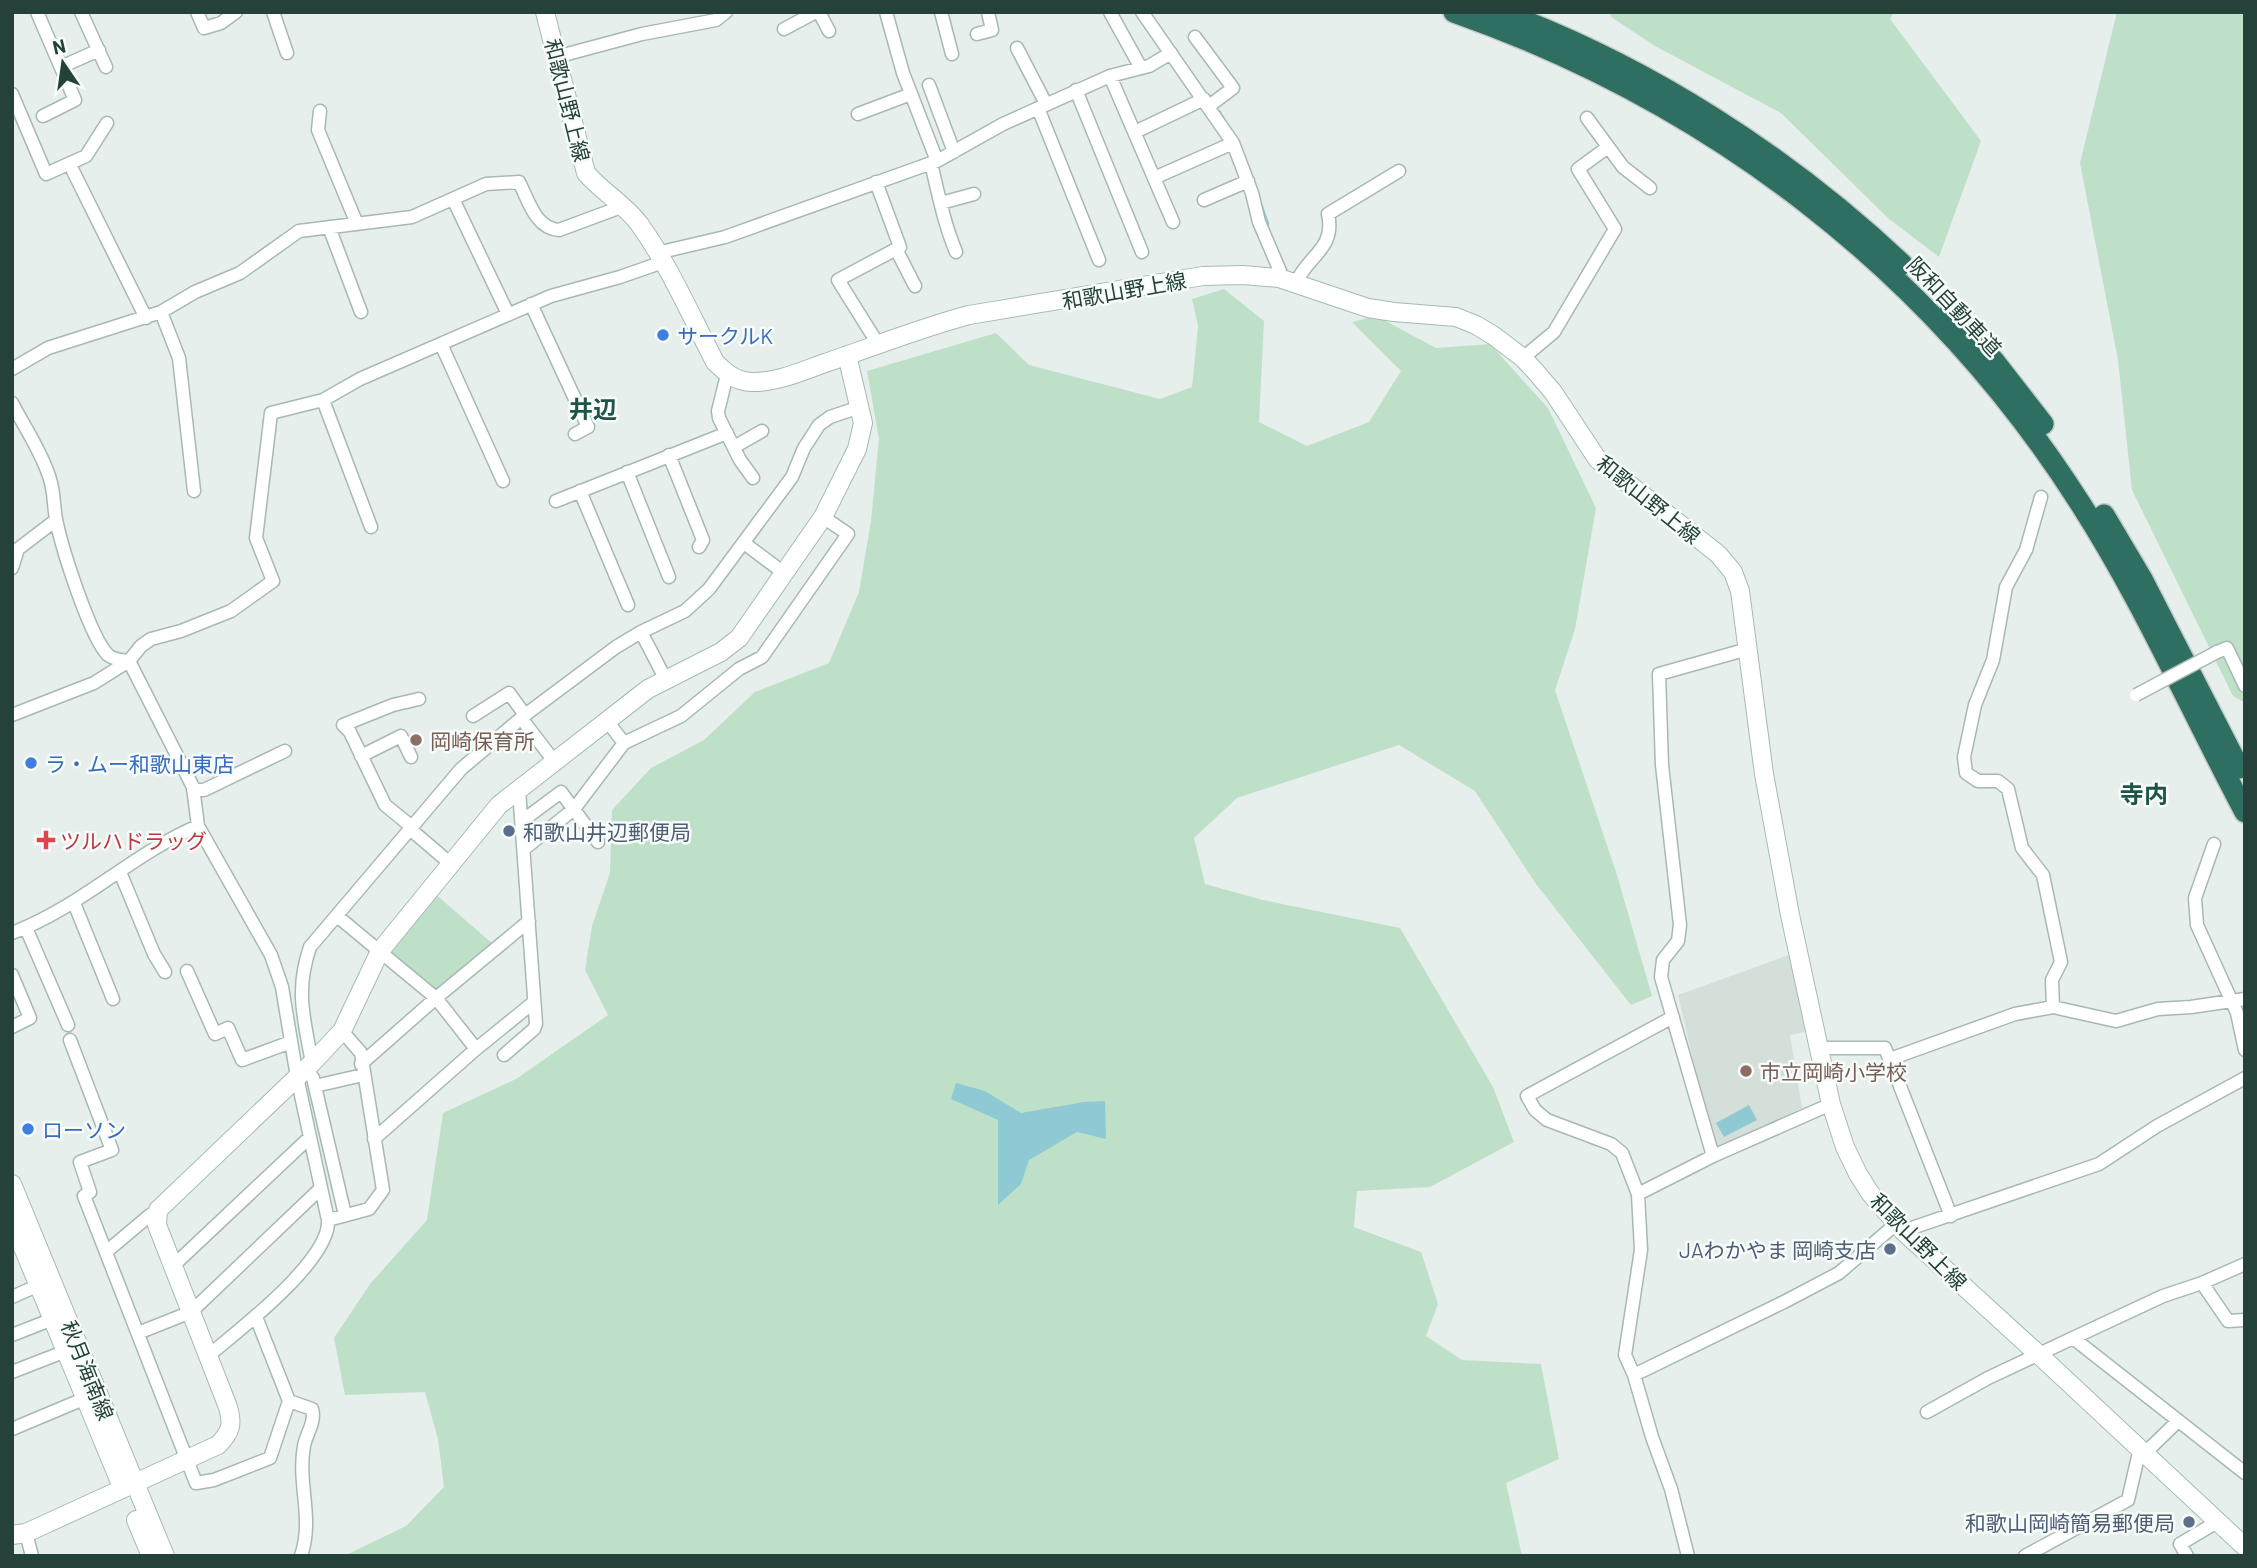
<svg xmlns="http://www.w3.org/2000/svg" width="2257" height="1568" viewBox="0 0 2257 1568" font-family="Barlow,'Noto Sans JP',sans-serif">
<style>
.built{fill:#d4dfda}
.green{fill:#bfe0c8}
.water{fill:#8ec9d4}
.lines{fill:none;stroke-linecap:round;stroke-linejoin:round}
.stream{stroke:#8ec9d4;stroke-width:2.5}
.street-casing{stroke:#a8b8b2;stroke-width:15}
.secondary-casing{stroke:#a4bbb3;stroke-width:20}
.highway-casing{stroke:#c2cac8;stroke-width:24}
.street{stroke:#fff;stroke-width:12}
.secondary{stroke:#fff;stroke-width:18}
.highway{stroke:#2f6f62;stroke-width:21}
.street-bridge-casing{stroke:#a8b8b2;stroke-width:15;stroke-linecap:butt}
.street-bridge{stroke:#fff;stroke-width:12}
.shop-dot{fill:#3f7fe0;stroke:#f7fbf9;stroke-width:2.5}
.education-dot{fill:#8d6e63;stroke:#f7fbf9;stroke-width:2.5}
.service-dot{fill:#5c6f8a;stroke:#f7fbf9;stroke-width:2.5}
.health-dot{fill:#e0444e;stroke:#f7fbf9;stroke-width:2.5}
.labels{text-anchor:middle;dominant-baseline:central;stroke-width:5;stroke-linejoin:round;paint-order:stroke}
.street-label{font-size:21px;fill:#24423a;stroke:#f7fbf9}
.shop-label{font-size:21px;fill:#366cbe;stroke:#f7fbf9;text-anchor:start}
.education-label{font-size:21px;fill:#785e54;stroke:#f7fbf9;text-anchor:start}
.service-label{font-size:21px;fill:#4e5e75;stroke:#f7fbf9;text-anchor:end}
.health-label{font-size:21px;fill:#be3a42;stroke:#f7fbf9;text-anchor:start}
.quarter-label{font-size:24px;font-weight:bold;fill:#1f5548;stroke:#f7fbf9}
</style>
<rect width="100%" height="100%" fill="#e6efeb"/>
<!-- built -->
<path class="built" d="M 1792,954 L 1809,1031 L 1790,1035 L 1802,1108 L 1714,1151 L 1678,995 Z"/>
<!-- green -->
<path class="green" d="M 1610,12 L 1894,12 L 1890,19 L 1981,141 L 1939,257 L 1889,219 L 1781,113 L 1655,46 L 1611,17 Z
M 2117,12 L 2245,12 L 2245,703 L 2233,696 L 2132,490 L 2118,360 L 2080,163 Z
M 1224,289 L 1264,321 L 1259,422 L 1307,446 L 1369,422 L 1401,371 L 1352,322 L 1376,316 L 1436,348 L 1490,344 L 1548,408 L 1596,508 L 1575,629 L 1555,690 L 1617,875 L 1652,996 L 1631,1005 L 1536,884 L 1475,791 L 1399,745 L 1237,798 L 1194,838 L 1205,884 L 1263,900 L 1400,928 L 1493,1087 L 1514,1142 L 1430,1187 L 1357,1191 L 1354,1227 L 1421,1252 L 1438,1304 L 1426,1336 L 1462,1360 L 1541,1364 L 1559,1459 L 1506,1483 L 1522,1556 L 344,1556 L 406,1526 L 444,1487 L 438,1439 L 425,1392 L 345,1395 L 334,1338 L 370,1284 L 427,1220 L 443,1113 L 516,1079 L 608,1015 L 585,970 L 592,926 L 610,873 L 612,810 L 651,768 L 704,740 L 755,692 L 829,663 L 859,592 L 871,521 L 879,439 L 867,371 L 996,333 L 1029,365 L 1160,399 L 1192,387 L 1198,326 L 1192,299 Z
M 434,893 L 493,944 L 437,992 L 388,954 Z"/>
<!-- water -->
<path class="water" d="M 956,1083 L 985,1091 L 1021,1113 L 1084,1102 L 1105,1101 L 1106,1139 L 1077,1132 L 1029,1160 L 1021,1184 L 998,1205 L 998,1120 L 951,1099 Z
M 1749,1105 L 1757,1120 L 1724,1137 L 1716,1123 Z"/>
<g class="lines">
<!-- stream -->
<path class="stream" d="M 1219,111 L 1225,121
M 1261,204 L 1268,224"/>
<defs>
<path id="street" d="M 37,12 L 75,100 L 43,116
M 81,12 L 106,67
M 197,12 L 204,28 L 221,23 L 236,12
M 273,12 L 287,53
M 819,12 L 829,31
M 886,12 L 903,73 L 937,161
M 941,12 L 952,54
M 1110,12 L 1141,68
M 1142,12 L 1233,143 L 1252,193 L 1259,222 L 1280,271 L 1279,278
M 784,29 L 816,12
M 977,34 L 992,30 L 988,12
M 1195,37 L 1233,88 L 1209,106
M 1017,48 L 1046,104
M 556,57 L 642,34 L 716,20 L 726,12
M 61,67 L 99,50
M 1110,76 L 1173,222
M 929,85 L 954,152
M 1076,90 L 1142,252
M 12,94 L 46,174 L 86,156 L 107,123
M 1038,108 L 1099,260
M 320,111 L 318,130 L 357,224
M 858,114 L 911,94
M 1587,118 L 1623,167 L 1650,188
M 1135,132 L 1204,99
M 931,163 C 938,193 944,223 956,252
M 73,171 L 146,318
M 1154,178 L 1233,143
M 876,182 L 900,247 L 838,280 L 878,344
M 453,199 L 508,314
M 1204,200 L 1248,181
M 941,203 L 974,194
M 329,227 L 361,312
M 896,249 L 915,286
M 657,253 L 725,237 L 937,161 L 1003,124 L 1110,76 L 1149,66 L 1171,53
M 1296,283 C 1307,256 1336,249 1328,214 L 1399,171
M 531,304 L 588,427 L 575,434
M 161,312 L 179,358 L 194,491
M 441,344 L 503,481
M 1523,358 L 1554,332 L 1615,229 L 1578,169 L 1608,147
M 12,369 L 48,348 L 161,312 L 195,292 L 240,273 L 299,231 L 412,217 L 486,184 L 519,182 C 529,201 535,228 559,230 L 621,207
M 727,375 L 718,411 L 719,418 L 740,460 L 753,478
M 323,400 L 371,527
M 12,403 C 24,426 41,451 49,476 C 55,492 53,508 57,524 C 63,551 90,637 108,655 C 114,660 122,660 129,661
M 734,447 L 762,431
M 669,455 L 703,540 L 699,547
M 627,472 L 669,577
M 580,491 L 628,605
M 2041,497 L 2026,550 L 2006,587 L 1993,660 L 1975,705 L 1964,757 L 1966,773 L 1978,781 L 1998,781 L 2008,789 L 2022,848 L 2043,875 L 2061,962 L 2052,980 L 2053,1007
M 556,501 L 727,433
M 744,543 L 784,573
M 12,568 L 18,549 L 56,520
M 641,632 L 666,680
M 2217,652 L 2227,648 L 2245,686
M 129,661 L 193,787 L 198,826 L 271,955 L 282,987 L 297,1077 L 328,1220 C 331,1260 238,1331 208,1356
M 12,715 L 94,683 L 129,661 L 141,646 L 151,639 L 181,631 L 231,611 L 273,581 L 256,538 L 271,413 L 323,400 L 360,379 L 551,296 L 620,277 L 663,262
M 473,716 L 509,693 L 525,715
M 521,718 L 554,761
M 607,721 L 624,743
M 361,756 L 401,736 L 411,757
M 193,790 L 204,790 L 285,751
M 522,821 L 561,792 L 598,842
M 412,827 L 385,805 L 350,732 L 343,725 L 393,705 L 419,699
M 410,829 L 451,864
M 2214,844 L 2195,898 L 2197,925 L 2237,1013 L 2245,1050
M 524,849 L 574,809 L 624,743 L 681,716 L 739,669 L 762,657 L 848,534 L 823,517
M 120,872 L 154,954 L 165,972
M 74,903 L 113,999
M 337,916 L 436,998 L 476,1049
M 26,928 L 68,1025
M 12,933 C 81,907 132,854 198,826
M 187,971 L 215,1034 L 228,1028 L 242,1060 L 291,1042
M 12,975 L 30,1018 L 12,1027
M 1673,1017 L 1527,1096 L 1535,1110 L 1547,1120 L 1611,1144 L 1622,1153 L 1638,1194 L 1641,1250 L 1625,1355 L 1634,1375 L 1652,1437 L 1671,1489 L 1688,1556
M 70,1040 L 112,1150 L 80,1162 L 90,1192 L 84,1196 L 196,1483 L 214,1480 L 270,1458 L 289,1401
M 1821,1048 L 1885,1048 L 1951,1216
M 504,1055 L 534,1029 L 536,1024 L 519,790
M 1890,1059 L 2015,1014 L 2053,1007 L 2116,1021 L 2158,1009 L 2191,1007 L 2245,999
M 312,1063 C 304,1018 295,991 310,947 L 461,769 L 525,715 L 616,647 L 641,632 L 685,611 L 709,589 L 792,477 L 804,448 L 819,425 L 830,417 L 860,407
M 361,1064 L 436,998 L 529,921
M 306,1069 L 313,1078 L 345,1215
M 315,1086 L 363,1075
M 374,1139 L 476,1049 L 534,1002
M 1713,1156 L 1661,977 L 1663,960 L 1678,941 L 1680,925 L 1662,765 L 1659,674 L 1748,649
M 1638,1194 L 1713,1156 L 1831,1104
M 328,1220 L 369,1209 L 383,1190 L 361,1053 L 342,1031
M 1903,1231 L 2099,1164 L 2157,1126 L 2245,1078
M 106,1252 L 150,1215 L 157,1215
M 173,1266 L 310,1137
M 2202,1283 L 2228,1321 L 2245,1320
M 12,1297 L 39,1285
M 256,1317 L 289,1401 L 312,1409 C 316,1422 306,1434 304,1446 C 297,1484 314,1518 301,1556
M 138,1333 L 191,1312 L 321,1188
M 12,1335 L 53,1319
M 2073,1338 L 2245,1473
M 12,1372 L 66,1351
M 1634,1375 L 1784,1302 L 1839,1273 L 1896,1224
M 1927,1412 L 1988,1378 L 2073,1338 L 2163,1296 L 2202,1283 L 2245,1264
M 12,1429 L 86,1398
M 2145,1453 L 2178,1421
M 26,1533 L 32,1556
M 2025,1556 L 2128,1500 L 2140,1448
M 2187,1556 L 2180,1544 L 2217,1522"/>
<path id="secondary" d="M 545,12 L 586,173 C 602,192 626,205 640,225 C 670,267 691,316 715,362 C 726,373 735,381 751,382 C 776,383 802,371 825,363 C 873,347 920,328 969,315 L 1203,276 L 1243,275 L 1279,278 L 1368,308 L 1394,312 L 1456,317 L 1476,325 L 1494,336 L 1523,358 L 1535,371 L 1553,392 L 1598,460 L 1718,554 L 1733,572 L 1740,591 L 1764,774 L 1790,915 L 1831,1104 L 1845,1147 L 1858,1174 L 1870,1193 L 1903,1231 L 2038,1354 L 2245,1547
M 12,1184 L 165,1556
M 12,1221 L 120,1482
M 136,1520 L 151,1556
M 12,1535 L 26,1533 L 218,1445 C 231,1432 233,1424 228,1407 L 157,1225 L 158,1210 L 312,1063 L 342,1031 L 380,951 L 499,805 L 648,689 L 721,652 L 739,638 L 823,517 L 857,449 L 863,423 L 847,355"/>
<path id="highway" d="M 1454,12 C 1713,103 1932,271 2080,503 C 2143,601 2190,709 2245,812
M 1501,12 C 1649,67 1787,156 1902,264
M 1950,312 L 1994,361 L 2043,424
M 2104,515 L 2142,579 L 2239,768"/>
</defs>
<!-- street casing -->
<use href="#street" class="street-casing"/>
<!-- secondary casing -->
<use href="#secondary" class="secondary-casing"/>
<!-- highway casing -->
<use href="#highway" class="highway-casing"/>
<!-- street -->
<use href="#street" class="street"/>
<!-- secondary -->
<use href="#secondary" class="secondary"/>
<!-- highway -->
<use href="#highway" class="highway"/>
<defs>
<path id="street-bridge" d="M 2136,695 L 2217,652"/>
</defs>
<!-- street-bridge casing -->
<use href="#street-bridge" class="street-bridge-casing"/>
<!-- street-bridge -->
<use href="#street-bridge" class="street-bridge"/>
</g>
<!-- markers -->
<g class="shop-dot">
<circle cx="663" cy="335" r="7"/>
<circle cx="31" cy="763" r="7"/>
<circle cx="28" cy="1129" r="7"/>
</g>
<g class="education-dot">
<circle cx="416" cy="740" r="7"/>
<circle cx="1746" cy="1071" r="7"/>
</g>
<g class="service-dot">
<circle cx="509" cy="831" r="7"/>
<circle cx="1890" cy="1249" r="7"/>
<circle cx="2189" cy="1522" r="7"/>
</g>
<path class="health-dot" d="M42.5 829.5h7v7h7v7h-7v7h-7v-7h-7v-7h7z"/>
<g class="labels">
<!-- street labels -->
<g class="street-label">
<text transform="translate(568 100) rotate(76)">和歌山野上線</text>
<text transform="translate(1124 290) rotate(-10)">和歌山野上線</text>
<text transform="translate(1955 306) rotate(47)">阪和自動車道</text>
<text transform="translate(1649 499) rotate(39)">和歌山野上線</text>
<text transform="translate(1919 1241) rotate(45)">和歌山野上線</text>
<text transform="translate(88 1370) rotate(68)">秋月海南線</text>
</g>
<!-- shop labels -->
<g class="shop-label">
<text x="677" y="335">サークルK</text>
<text x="45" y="763">ラ・ムー和歌山東店</text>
<text x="42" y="1129">ローソン</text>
</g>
<!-- education labels -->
<g class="education-label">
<text x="430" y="740">岡崎保育所</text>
<text x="1760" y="1071">市立岡崎小学校</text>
</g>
<!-- service labels -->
<g class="service-label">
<text x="523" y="831" text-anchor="start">和歌山井辺郵便局</text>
<text x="1876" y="1249">JAわかやま 岡崎支店</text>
<text x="2175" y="1522">和歌山岡崎簡易郵便局</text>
</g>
<!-- health labels -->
<g class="health-label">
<text x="60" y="840">ツルハドラッグ</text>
</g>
<!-- quarter labels -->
<g class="quarter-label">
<text x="593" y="408">井辺</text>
<text x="2144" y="793">寺内</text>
</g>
</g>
<!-- border -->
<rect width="2257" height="1568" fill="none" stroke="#24423a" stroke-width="28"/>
<!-- north arrow -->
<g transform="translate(63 63) rotate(347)" stroke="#f7fbf9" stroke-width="5" paint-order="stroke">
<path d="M0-5L12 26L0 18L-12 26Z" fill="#24423a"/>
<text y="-10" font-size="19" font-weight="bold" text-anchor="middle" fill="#24423a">N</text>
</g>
</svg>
